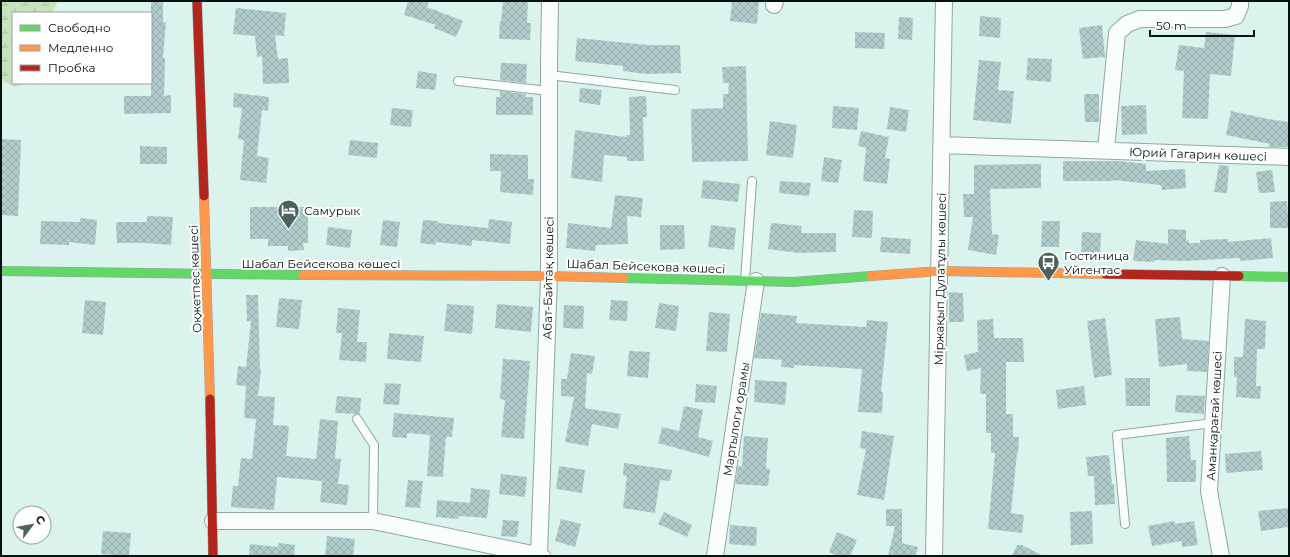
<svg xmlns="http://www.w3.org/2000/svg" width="1290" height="557" viewBox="0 0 1290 557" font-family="Montserrat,sans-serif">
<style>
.wetland{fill:url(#wetland-marsh)}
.building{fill:url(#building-cross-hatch)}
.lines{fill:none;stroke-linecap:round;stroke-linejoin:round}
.lane-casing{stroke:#92a6a1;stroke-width:10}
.street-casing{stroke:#92a6a1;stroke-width:18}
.fast-casing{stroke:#92a6a1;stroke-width:10}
.slow-casing{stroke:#92a6a1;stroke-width:10}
.jam-casing{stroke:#92a6a1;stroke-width:10}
.lane{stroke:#f9fdfc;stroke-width:8}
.street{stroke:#f9fdfc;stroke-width:16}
.fast{stroke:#63d668;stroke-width:9}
.slow{stroke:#ff974d;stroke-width:9}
.jam{stroke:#b3261e;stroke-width:9}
.labels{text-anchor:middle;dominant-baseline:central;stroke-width:4;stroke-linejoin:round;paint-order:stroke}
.street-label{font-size:12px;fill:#031310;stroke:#fff}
.poi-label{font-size:12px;fill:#031310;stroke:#fff;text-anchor:start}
</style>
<defs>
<pattern id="wetland-marsh" width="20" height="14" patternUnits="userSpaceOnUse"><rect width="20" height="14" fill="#c7e2bd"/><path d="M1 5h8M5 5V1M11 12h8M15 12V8" fill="none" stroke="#a9c1a1"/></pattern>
<pattern id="building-cross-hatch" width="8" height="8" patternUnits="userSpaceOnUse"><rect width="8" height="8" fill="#afcccb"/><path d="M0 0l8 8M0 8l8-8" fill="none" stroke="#95aead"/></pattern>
</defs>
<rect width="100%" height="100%" fill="#daf4ed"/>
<!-- wetland -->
<path class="wetland" d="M 1,1 L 58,1 L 52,13 L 13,13 L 13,83 L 28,83 L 15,87 L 1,80 Z"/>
<!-- building -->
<path class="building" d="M 151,1 L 163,1 L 163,22 L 166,22 L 163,58 L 165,58 L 164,96 L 171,95 L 171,113 L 124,114 L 124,96 L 151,96 Z
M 408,1 L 429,1 L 427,7 L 463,21 L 456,37 L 434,28 L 436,25 L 404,15 Z
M 503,1 L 528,1 L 527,23 L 531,23 L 530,40 L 499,39 L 500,21 L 501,21 Z
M 732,1 L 759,1 L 757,24 L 730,21 Z
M 236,8 L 286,13 L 284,36 L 275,35 L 278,59 L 288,58 L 289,83 L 263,84 L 262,56 L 257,57 L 255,36 L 233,34 Z
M 980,16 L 1001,18 L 1000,38 L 979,36 Z
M 899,17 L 913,18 L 912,40 L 898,39 Z
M 1102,25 L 1105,57 L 1083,59 L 1079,28 Z
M 855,32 L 885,33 L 884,49 L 855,48 Z
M 1206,32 L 1235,35 L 1231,76 L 1210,74 L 1208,119 L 1182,118 L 1184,71 L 1175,70 L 1179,45 L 1204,48 Z
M 577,38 L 648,45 L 680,45 L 681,73 L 646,74 L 623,71 L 623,66 L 575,61 Z
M 1028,58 L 1052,59 L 1051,82 L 1026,80 Z
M 979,60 L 1001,62 L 998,90 L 1014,91 L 1011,124 L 973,120 Z
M 501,63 L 527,64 L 526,83 L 500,80 Z
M 746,66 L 748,161 L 692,162 L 691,109 L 723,108 L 723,94 L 728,94 L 729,83 L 723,83 L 722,67 Z
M 418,71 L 437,74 L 435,90 L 416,88 Z
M 580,88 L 602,90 L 600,105 L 579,102 Z
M 500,91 L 526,94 L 526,97 L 533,97 L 533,115 L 496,115 L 496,97 L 500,97 Z
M 234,93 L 269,97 L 268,111 L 262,110 L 257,156 L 269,158 L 266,183 L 240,180 L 244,140 L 238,139 L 242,108 L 233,107 Z
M 1084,94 L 1099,94 L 1099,122 L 1085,122 Z
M 646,96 L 647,117 L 643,117 L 644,161 L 627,161 L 627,157 L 604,155 L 602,182 L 571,178 L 575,130 L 626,137 L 626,135 L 630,135 L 629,97 Z
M 1146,105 L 1147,134 L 1122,135 L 1121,106 Z
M 833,106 L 859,108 L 857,130 L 832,128 Z
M 890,107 L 909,110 L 906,132 L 887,129 Z
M 392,108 L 413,110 L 411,127 L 390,125 Z
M 1231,111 L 1268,119 L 1289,122 L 1289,147 L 1269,147 L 1270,144 L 1226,135 Z
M 770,121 L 797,125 L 793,158 L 766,155 Z
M 861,131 L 889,137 L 885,158 L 890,159 L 887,184 L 863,181 L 866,148 L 858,146 Z
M 1,139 L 21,140 L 18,216 L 1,215 Z
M 350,140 L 378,143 L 377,158 L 348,155 Z
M 140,146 L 167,147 L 167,164 L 140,164 Z
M 490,154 L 528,155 L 528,179 L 534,179 L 533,195 L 500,192 L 501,171 L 490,171 Z
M 824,157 L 842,160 L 838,183 L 821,181 Z
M 1063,161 L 1119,161 L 1146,164 L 1146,171 L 1185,169 L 1186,188 L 1162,190 L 1161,185 L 1113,180 L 1113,181 L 1063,181 Z
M 1041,164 L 1041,188 L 990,189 L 992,234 L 999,235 L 996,255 L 968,250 L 973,217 L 964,217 L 963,194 L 974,194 L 974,165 Z
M 1219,165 L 1229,166 L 1227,193 L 1214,192 Z
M 1272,170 L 1275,192 L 1259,193 L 1256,172 Z
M 703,180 L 740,184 L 738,202 L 701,198 Z
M 780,181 L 811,183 L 809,196 L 779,193 Z
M 615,195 L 643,198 L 641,217 L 627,216 L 628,244 L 596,245 L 595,251 L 566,248 L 568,223 L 611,228 Z
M 1287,201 L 1289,228 L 1270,228 L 1270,202 Z
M 250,207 L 308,207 L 308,243 L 303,243 L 304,250 L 288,251 L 288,246 L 268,246 L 268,239 L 250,239 Z
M 854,210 L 873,211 L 872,238 L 852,237 Z
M 147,216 L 173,217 L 171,245 L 146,243 L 117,243 L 116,222 L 147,222 Z
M 80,218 L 97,220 L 95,245 L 69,242 L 69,245 L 40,244 L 41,221 L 80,222 Z
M 489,219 L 512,222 L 510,244 L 472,240 L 472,246 L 436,242 L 435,245 L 420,243 L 423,220 L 438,221 L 438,223 L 488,228 Z
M 383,220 L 400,222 L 397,247 L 380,245 Z
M 1042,221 L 1060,221 L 1059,247 L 1041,247 Z
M 771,223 L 802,226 L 801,233 L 836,233 L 836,252 L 799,253 L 768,249 Z
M 660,225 L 684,225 L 685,249 L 660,250 Z
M 711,225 L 736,228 L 734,250 L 708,247 Z
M 328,227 L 352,230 L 350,248 L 326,245 Z
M 1168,229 L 1186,230 L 1186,241 L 1189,240 L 1189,243 L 1200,243 L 1200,240 L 1228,239 L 1228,242 L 1271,238 L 1273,258 L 1240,261 L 1240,258 L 1183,261 L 1155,260 L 1154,262 L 1133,261 L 1136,240 L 1168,244 Z
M 1082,232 L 1101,233 L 1100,259 L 1081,259 Z
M 881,237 L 911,239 L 910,254 L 880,252 Z
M 949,292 L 963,293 L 964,322 L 949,322 Z
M 246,295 L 258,295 L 260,369 L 261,369 L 258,396 L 275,397 L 273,425 L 289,426 L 286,456 L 316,459 L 320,419 L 338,421 L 335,458 L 341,459 L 338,484 L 349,485 L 347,505 L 320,502 L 322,481 L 277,477 L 274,510 L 231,507 L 233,486 L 238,486 L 241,458 L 252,459 L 256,419 L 244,418 L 246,386 L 236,385 L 238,366 L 246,367 L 251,321 L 247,321 Z
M 279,298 L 302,300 L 299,329 L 276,327 Z
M 85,300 L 106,302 L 103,335 L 82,333 Z
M 611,300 L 628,301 L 627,321 L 609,320 Z
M 659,303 L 679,306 L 676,331 L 655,328 Z
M 447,304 L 474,306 L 472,334 L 444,331 Z
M 497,304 L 533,307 L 531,332 L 495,328 Z
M 564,305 L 584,306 L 583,329 L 563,328 Z
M 338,308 L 360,310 L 357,342 L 367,342 L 366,362 L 339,360 L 342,333 L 336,333 Z
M 709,312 L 730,314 L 727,352 L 706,351 Z
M 761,313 L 797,316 L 796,323 L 866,327 L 867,320 L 888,322 L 881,392 L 883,392 L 882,413 L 858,412 L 862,369 L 794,365 L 794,368 L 781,367 L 782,360 L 754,358 Z
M 1180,317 L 1182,339 L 1209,341 L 1207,372 L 1187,371 L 1187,364 L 1159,367 L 1155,319 Z
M 1105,318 L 1112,375 L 1094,378 L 1087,321 Z
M 993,319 L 994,338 L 1023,338 L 1024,362 L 1006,362 L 1006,414 L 1013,414 L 1013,437 L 1019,437 L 1018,453 L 1017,453 L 1011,513 L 1024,515 L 1022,533 L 988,529 L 995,453 L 991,453 L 991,433 L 986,433 L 986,394 L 980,394 L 981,368 L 967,371 L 964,355 L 978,352 L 977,320 Z
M 1245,319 L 1266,321 L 1265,349 L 1257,349 L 1256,386 L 1261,386 L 1260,399 L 1236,397 L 1237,377 L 1234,377 L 1234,357 L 1243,357 Z
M 389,333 L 424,336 L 421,362 L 387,359 Z
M 629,351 L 650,352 L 648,378 L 627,376 Z
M 571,353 L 595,356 L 592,374 L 587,373 L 585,408 L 621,414 L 618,429 L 592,424 L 588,446 L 565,442 L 574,397 L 561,396 L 561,379 L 567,379 Z
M 503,359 L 530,361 L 524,439 L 501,437 L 505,400 L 500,399 Z
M 1125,378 L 1150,378 L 1150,406 L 1126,406 Z
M 755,380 L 787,382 L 785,405 L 754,402 Z
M 385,383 L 401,384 L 399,405 L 383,404 Z
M 696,384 L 717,386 L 715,403 L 695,402 Z
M 1084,386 L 1086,405 L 1058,409 L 1056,390 Z
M 1176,395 L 1205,396 L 1204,414 L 1175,412 Z
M 337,396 L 361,398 L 360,414 L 335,413 Z
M 684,406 L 703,410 L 698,437 L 713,441 L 709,457 L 658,443 L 662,427 L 679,431 Z
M 394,413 L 454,418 L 452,437 L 446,437 L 443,477 L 427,476 L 430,435 L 407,433 L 407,438 L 392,437 Z
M 862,431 L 894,436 L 884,500 L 857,495 L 866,449 L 860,448 Z
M 744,436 L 768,438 L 766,468 L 770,469 L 768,486 L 735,484 L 738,466 L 742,467 Z
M 1189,436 L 1191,460 L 1196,460 L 1196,482 L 1167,482 L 1166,438 Z
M 1261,451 L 1263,470 L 1226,473 L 1225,454 Z
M 1109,455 L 1112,484 L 1114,484 L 1115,504 L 1095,505 L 1094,476 L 1088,476 L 1086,457 Z
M 624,463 L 672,470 L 670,481 L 660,480 L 655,513 L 623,508 L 627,476 L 623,475 Z
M 559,466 L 585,470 L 582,493 L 556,489 Z
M 501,474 L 527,477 L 525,497 L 499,494 Z
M 408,480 L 423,481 L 420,508 L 405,507 Z
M 471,488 L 490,490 L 487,518 L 459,516 L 458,519 L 436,517 L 437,500 L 470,503 Z
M 1289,508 L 1289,527 L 1261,531 L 1258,511 Z
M 886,509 L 902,509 L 902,543 L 918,547 L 916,556 L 888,556 L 895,526 L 886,526 Z
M 1092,511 L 1093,544 L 1071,545 L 1070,512 Z
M 664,512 L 692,525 L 687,537 L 658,524 Z
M 561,519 L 581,524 L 575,547 L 555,541 Z
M 503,520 L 519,521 L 517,537 L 501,536 Z
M 1174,521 L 1175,524 L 1194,521 L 1198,545 L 1182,547 L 1182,541 L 1152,546 L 1148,526 Z
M 730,525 L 757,527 L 756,546 L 729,544 Z
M 103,531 L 131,533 L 129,556 L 101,554 Z
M 837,532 L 857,540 L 850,556 L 838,556 L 829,552 Z
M 327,536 L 355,539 L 353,556 L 325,556 Z
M 279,543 L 295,545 L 294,556 L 249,556 L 250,544 L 278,547 Z
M 1017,545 L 1022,545 L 1043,556 L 1012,556 Z"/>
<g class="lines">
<defs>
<path id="lane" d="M 549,75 L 675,90
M 458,81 L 549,91
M 745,280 L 752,181
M 357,419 L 374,445 L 373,521
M 1125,524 L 1117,435 L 1213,423"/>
<path id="street" d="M 774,5 L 775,1
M 941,145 L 1289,157
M 1106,150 L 1117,33 L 1127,24 L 1140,19 L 1225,19 L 1236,16 L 1240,6 L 1240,1
M 213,521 L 373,521 L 542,556
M 539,555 L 549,276 L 549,65 L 550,1
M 715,556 L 756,281
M 934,556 L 944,1
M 1221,556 L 1209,491 L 1222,276"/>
<path id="fast" d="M 1,271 L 303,275
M 1239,276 L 1289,277
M 624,278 L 793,282 L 871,276"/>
<path id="slow" d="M 204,196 L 210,399
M 303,275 L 549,276 L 624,278
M 871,276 L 940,271 L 1106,274"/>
<path id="jam" d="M 197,1 L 204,196
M 1106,274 L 1239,276
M 210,399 L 213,556"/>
</defs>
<!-- lane casing -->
<use href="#lane" class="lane-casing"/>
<!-- street casing -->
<use href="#street" class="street-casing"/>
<!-- fast casing -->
<use href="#fast" class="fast-casing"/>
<!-- slow casing -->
<use href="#slow" class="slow-casing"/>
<!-- jam casing -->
<use href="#jam" class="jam-casing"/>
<!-- lane -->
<use href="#lane" class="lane"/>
<!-- street -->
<use href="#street" class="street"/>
<!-- fast -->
<use href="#fast" class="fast"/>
<!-- slow -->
<use href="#slow" class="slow"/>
<!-- jam -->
<use href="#jam" class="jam"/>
</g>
<!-- icons -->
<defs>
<symbol id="hotel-pin" viewBox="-11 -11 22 30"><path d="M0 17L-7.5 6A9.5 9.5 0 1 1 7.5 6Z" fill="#4e625d" stroke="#fff"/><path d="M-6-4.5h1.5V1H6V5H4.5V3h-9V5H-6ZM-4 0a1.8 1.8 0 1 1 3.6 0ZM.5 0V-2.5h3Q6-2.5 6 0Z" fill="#fff"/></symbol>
<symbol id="bus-pin" viewBox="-11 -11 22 30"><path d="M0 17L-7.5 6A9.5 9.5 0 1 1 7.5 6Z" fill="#4e625d" stroke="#fff"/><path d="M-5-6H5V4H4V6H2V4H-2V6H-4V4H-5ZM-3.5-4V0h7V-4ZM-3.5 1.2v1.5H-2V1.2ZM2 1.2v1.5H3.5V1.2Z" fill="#fff"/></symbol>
</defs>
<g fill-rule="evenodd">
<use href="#hotel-pin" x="276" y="198" width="25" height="34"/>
<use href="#bus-pin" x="1036" y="250" width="25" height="34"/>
</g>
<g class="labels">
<!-- street labels -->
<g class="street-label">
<text transform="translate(1198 154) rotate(2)">Юрий Гагарин көшесі</text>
<text x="321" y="263">Шабал Бейсекова көшесі</text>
<text transform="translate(646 266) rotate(2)">Шабал Бейсекова көшесі</text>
<text transform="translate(548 278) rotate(-89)">Абат-Байтақ көшесі</text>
<text transform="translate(195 279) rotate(-92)">Оқжетпес көшесі</text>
<text transform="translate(940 279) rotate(-89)">Міржақып Дулатұлы көшесі</text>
<text transform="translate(1214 416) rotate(-87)">Аманқарағай көшесі</text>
<text transform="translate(736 419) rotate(-81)">Мартылоги орамы</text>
</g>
<!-- poi labels -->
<g class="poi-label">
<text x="304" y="210">Самурык</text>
<text x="1064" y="255">Гостиница<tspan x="1064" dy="14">Уйгентас</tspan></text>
</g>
</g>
<!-- border -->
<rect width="1290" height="557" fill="none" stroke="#031310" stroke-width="4"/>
<!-- legend -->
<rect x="12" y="12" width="140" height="72" fill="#ffffff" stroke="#9aa19f"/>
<rect x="20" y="25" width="20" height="6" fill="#63d668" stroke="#9aa19f"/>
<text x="48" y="32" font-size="12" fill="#031310">Свободно</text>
<rect x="20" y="45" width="20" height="6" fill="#ff974d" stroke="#9aa19f"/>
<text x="48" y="52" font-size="12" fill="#031310">Медленно</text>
<rect x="20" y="65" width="20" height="6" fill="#b3261e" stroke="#9aa19f"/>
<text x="48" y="72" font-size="12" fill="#031310">Пробка</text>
<!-- north arrow -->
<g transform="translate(32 525) rotate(58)"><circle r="19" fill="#ffffff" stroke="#9aa19f"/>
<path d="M0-3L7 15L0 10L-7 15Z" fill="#4e625d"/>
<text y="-6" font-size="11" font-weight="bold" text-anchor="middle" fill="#031310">С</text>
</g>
<!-- scale -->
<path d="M1150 30v6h104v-6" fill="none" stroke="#031310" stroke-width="2"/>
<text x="1156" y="30" font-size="12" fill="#031310" stroke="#ffffff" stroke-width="3" paint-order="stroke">50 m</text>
</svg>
